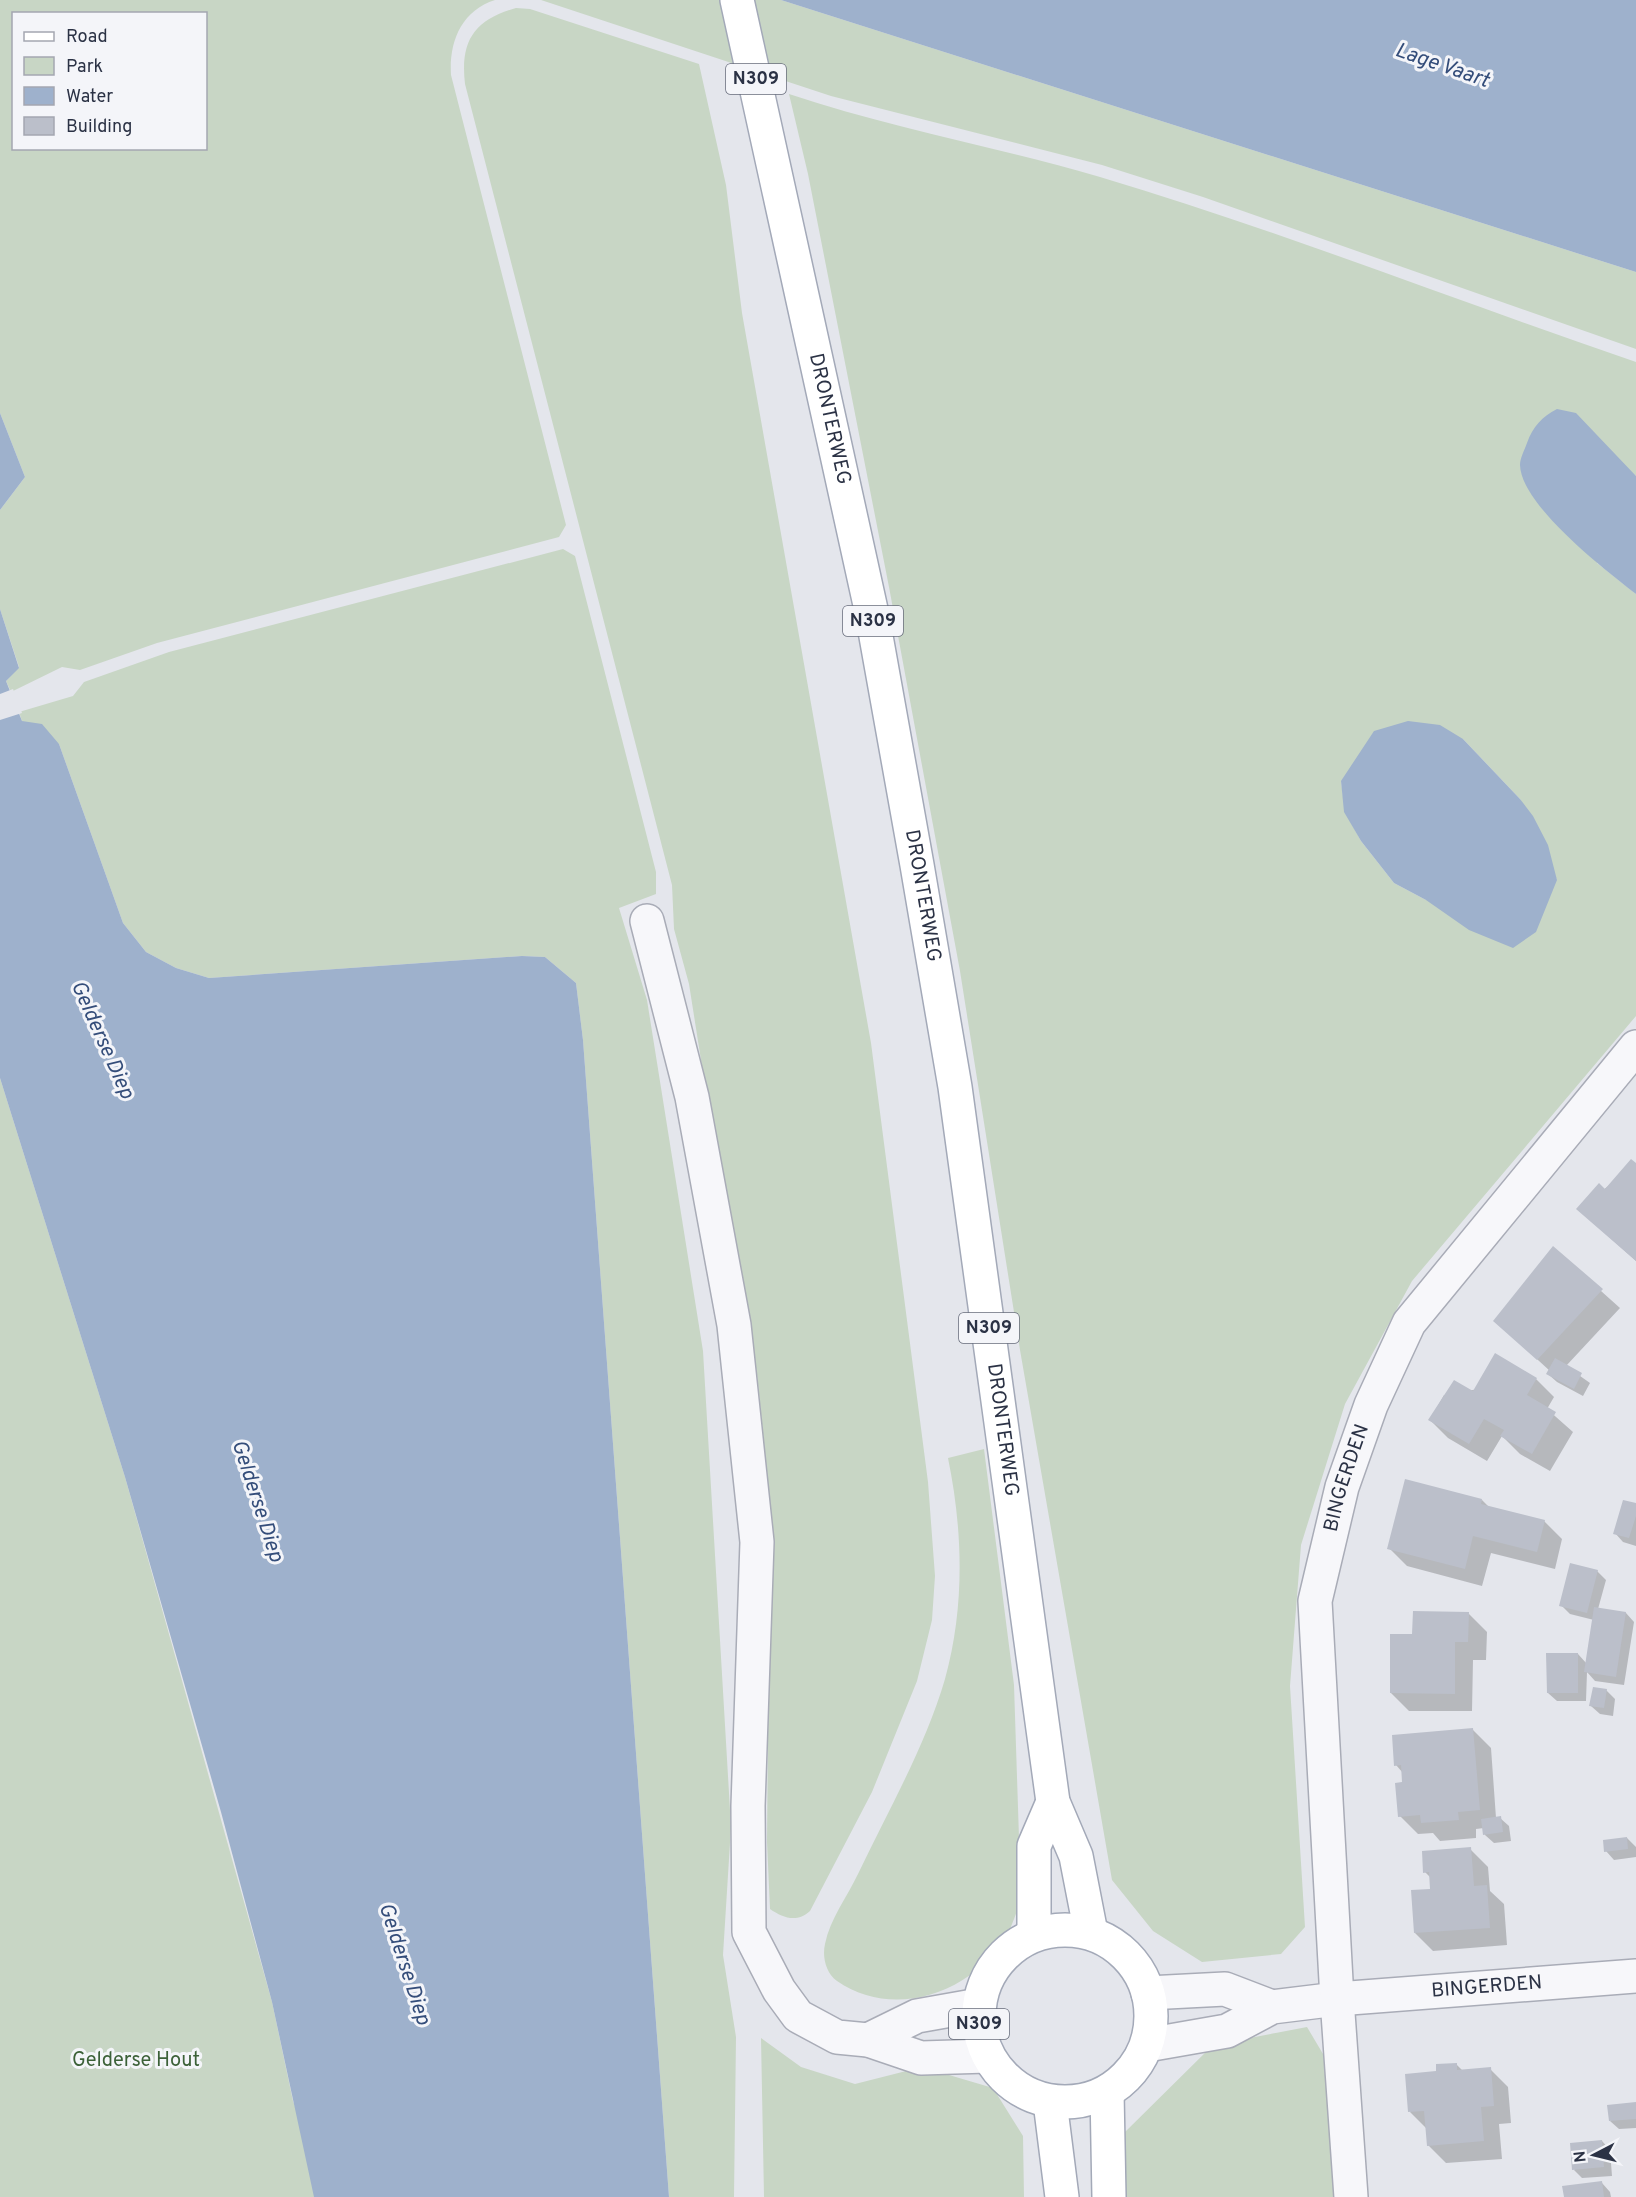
<svg xmlns="http://www.w3.org/2000/svg" width="1636" height="2197" viewBox="0 0 1636 2197" font-family="Overpass,sans-serif">
<style>
.green{fill:#c8d6c5;fill-rule:evenodd}
.water{fill:#9eb1cc}
.pier{fill:#e4e6ec}
.shadow{fill:#0003}
.building{fill:#bbbfca}
.lines{fill:none;stroke-linecap:round;stroke-linejoin:round}
.street-casing{stroke:#a9acb7;stroke-width:36}
.primary-casing{stroke:#a3a9b8;stroke-width:36}
.street{stroke:#f7f7fa;stroke-width:33}
.primary{stroke:#fff;stroke-width:33}
.labels{text-anchor:middle;dominant-baseline:central;stroke-width:6;stroke-linejoin:round;paint-order:stroke}
.shield{fill:#f4f5f9;stroke:#676c7b;stroke-width:1.5}
.shield-label{font-size:18px;font-weight:bold;fill:#2b3245}
.street-label{font-size:20px;fill:#2b3245;stroke:#f4f5f9}
.park-label{font-size:20px;fill:#3c6138;stroke:#f4f5f9}
.water-label{font-size:21px;font-style:italic;fill:#344d7a;stroke:#f4f5f9}
</style>
<rect width="100%" height="100%" fill="#e4e6ec"/>
<!-- green -->
<path class="green" d="M 0,0 L 495,0 C 461,11 449,42 451,75 L 566,525 L 559,537 L 157,643 L 80,670 L 62,667 L 11,692 L 6,681 L 19,667 L 0,609 L 0,510 L 25,477 L 0,413 ZM 14,14 L 206,14 L 206,148 L 14,148 Z
M 541,0 L 781,0 L 1636,272 L 1636,349 L 1203,197 L 1102,165 L 831,96 Z
M 516,8 L 530,9 L 699,64 L 726,185 L 742,313 L 871,1043 L 928,1482 L 935,1576 L 932,1620 L 917,1681 L 872,1792 L 810,1911 C 797,1923 783,1918 770,1909 L 767,1842 L 770,1503 L 757,1374 L 743,1283 L 713,1136 L 689,984 L 674,929 L 672,885 L 465,84 C 460,41 474,20 516,8 Z
M 789,94 C 891,128 997,147 1100,177 C 1281,231 1457,301 1636,362 L 1636,476 L 1622,464 L 1597,563 L 1636,594 L 1636,1016 L 1412,1281 L 1345,1404 L 1301,1545 L 1290,1686 L 1305,1927 L 1281,1954 L 1202,1962 L 1153,1931 L 1112,1880 L 1020,1350 L 960,971 L 889,587 L 808,174 ZM 1463,739 L 1520,799 L 1557,880 L 1426,900 L 1394,883 L 1361,841 L 1345,812 L 1341,781 Z
M 563,549 L 575,556 L 656,872 L 656,894 L 619,908 L 647,1000 L 703,1351 L 731,1827 L 723,1955 L 736,2037 L 734,2197 L 669,2197 L 583,1040 L 576,983 L 545,957 L 522,956 L 209,978 L 176,968 L 146,952 L 123,923 L 59,744 L 22,721 L 19,712 L 73,696 L 84,682 L 169,652 Z
M 0,1078 L 125,1477 L 272,2002 L 293,2101 L 327,2197 L 0,2197 Z
M 984,1449 L 1014,1685 L 1021,1899 C 1018,1909 1014,1919 1010,1929 C 978,1991 896,2022 837,1981 C 826,1973 822,1957 825,1944 C 830,1919 847,1897 858,1874 C 888,1811 925,1747 945,1679 C 965,1607 963,1531 948,1458 Z
M 1307,2027 L 1326,2059 L 1338,2197 L 1124,2197 L 1123,2134 L 1213,2045 Z
M 761,2038 L 801,2067 L 855,2084 L 922,2067 L 993,2088 L 1023,2136 L 1024,2197 L 764,2197 Z"/>
<!-- water -->
<path class="water" d="M 781,0 L 1636,0 L 1636,272 Z
M 1557,409 L 1576,413 L 1636,476 L 1636,594 C 1605,570 1521,505 1520,465 C 1520,458 1525,449 1527,443 C 1533,426 1542,417 1557,409 Z
M 0,413 L 25,477 L 0,510 Z
M 0,609 L 19,668 L 6,681 L 22,721 L 42,724 L 59,744 L 123,923 L 146,952 L 176,968 L 209,978 L 522,956 L 545,957 L 576,983 L 583,1040 L 669,2197 L 314,2197 L 272,2002 L 221,1812 L 125,1477 L 0,1078 Z
M 1408,721 L 1440,725 L 1463,739 L 1520,799 L 1533,816 L 1548,845 L 1557,880 L 1536,932 L 1513,948 L 1469,930 L 1426,900 L 1394,883 L 1361,841 L 1344,812 L 1341,781 L 1374,731 Z"/>
<!-- pier -->
<path class="pier" d="M 13,689 L 22,713 L 0,720 L 0,694 Z"/>
<!-- shadow -->
<path class="shadow" d="M 1636,1165 L 1636,1261 L 1578,1209 Z
M 1553,1248 L 1620,1308 L 1566,1366 L 1590,1383 L 1583,1396 L 1557,1382 L 1548,1374 L 1550,1371 L 1495,1321 Z
M 1536,1379 L 1554,1397 L 1547,1409 L 1573,1432 L 1550,1471 L 1520,1454 L 1502,1436 L 1487,1461 L 1448,1438 L 1430,1420 L 1444,1395 Z
M 1482,1500 L 1489,1507 L 1544,1521 L 1562,1539 L 1555,1569 L 1491,1553 L 1482,1586 L 1407,1566 L 1389,1548 Z
M 1636,1505 L 1636,1546 L 1623,1542 L 1615,1533 Z
M 1597,1571 L 1606,1580 L 1598,1609 L 1626,1613 L 1634,1622 L 1624,1685 L 1595,1681 L 1587,1672 L 1586,1701 L 1557,1701 L 1548,1693 L 1578,1654 L 1587,1664 L 1594,1620 L 1570,1614 L 1561,1605 Z
M 1469,1614 L 1487,1632 L 1486,1660 L 1473,1660 L 1472,1711 L 1409,1711 L 1391,1693 L 1414,1636 Z
M 1606,1690 L 1615,1699 L 1613,1716 L 1600,1714 L 1591,1706 Z
M 1473,1730 L 1491,1748 L 1496,1818 L 1500,1818 L 1509,1826 L 1511,1841 L 1494,1843 L 1485,1835 L 1484,1828 L 1476,1829 L 1476,1838 L 1440,1841 L 1433,1833 L 1418,1834 L 1400,1816 L 1403,1773 L 1396,1765 Z
M 1627,1838 L 1636,1847 L 1636,1857 L 1614,1860 L 1606,1851 Z
M 1470,1849 L 1488,1867 L 1490,1891 L 1504,1904 L 1507,1945 L 1433,1951 L 1415,1933 L 1431,1890 L 1431,1878 L 1425,1872 Z
M 1456,2064 L 1463,2071 L 1490,2069 L 1508,2087 L 1511,2123 L 1499,2124 L 1502,2159 L 1446,2163 L 1428,2145 L 1427,2129 L 1410,2112 L 1438,2073 Z
M 1636,2104 L 1636,2128 L 1619,2129 L 1610,2121 Z
M 1602,2141 L 1610,2150 L 1612,2176 L 1582,2178 L 1574,2170 Z
M 1602,2183 L 1610,2192 L 1611,2197 L 1565,2197 Z"/>
<!-- building -->
<path class="building" d="M 1631,1159 L 1636,1163 L 1636,1261 L 1576,1209 L 1599,1183 L 1605,1189 Z
M 1553,1246 L 1603,1289 L 1537,1360 L 1493,1321 Z
M 1495,1353 L 1537,1378 L 1527,1395 L 1556,1412 L 1532,1454 L 1500,1436 L 1504,1430 L 1484,1419 L 1469,1444 L 1428,1420 L 1454,1380 L 1473,1391 Z
M 1555,1358 L 1582,1373 L 1574,1389 L 1546,1374 Z
M 1405,1479 L 1482,1499 L 1481,1504 L 1545,1520 L 1537,1552 L 1473,1536 L 1465,1569 L 1387,1549 Z
M 1623,1500 L 1636,1503 L 1636,1516 L 1629,1538 L 1613,1534 Z
M 1570,1563 L 1598,1570 L 1587,1613 L 1559,1606 Z
M 1594,1607 L 1626,1612 L 1616,1677 L 1584,1672 Z
M 1413,1611 L 1469,1612 L 1468,1642 L 1455,1642 L 1455,1694 L 1390,1693 L 1390,1634 L 1412,1634 Z
M 1546,1653 L 1578,1653 L 1578,1693 L 1547,1693 Z
M 1593,1687 L 1607,1689 L 1604,1708 L 1589,1706 Z
M 1473,1728 L 1480,1810 L 1458,1812 L 1459,1820 L 1421,1823 L 1420,1815 L 1398,1817 L 1395,1783 L 1402,1782 L 1401,1765 L 1394,1766 L 1392,1735 Z
M 1501,1816 L 1503,1832 L 1483,1835 L 1481,1819 Z
M 1627,1837 L 1628,1849 L 1604,1852 L 1603,1840 Z
M 1471,1847 L 1474,1886 L 1487,1885 L 1490,1928 L 1414,1933 L 1411,1890 L 1430,1889 L 1429,1872 L 1423,1873 L 1422,1851 Z
M 1457,2063 L 1457,2070 L 1491,2067 L 1494,2106 L 1481,2107 L 1484,2141 L 1427,2146 L 1424,2111 L 1408,2112 L 1405,2074 L 1436,2071 L 1436,2064 Z
M 1636,2102 L 1636,2119 L 1609,2121 L 1607,2105 Z
M 1602,2140 L 1604,2167 L 1572,2170 L 1570,2143 Z
M 1602,2181 L 1604,2197 L 1564,2197 L 1562,2186 Z"/>
<g class="lines">
<defs>
<g id="street">
<path d="M 647,921 L 692,1097 L 734,1325 L 757,1542 L 748,1806 L 749,1932 L 779,1990 L 798,2016 L 837,2037 L 868,2040 L 921,2058 L 988,2056"/>
<path d="M 1148,1993 L 1225,1989 L 1272,2007"/>
<path d="M 868,2040 L 917,2016 L 979,2005"/>
<path id="s1" d="M 1147,2045 L 1227,2031 L 1272,2007 L 1337,1999 L 1636,1976"/>
<path id="s2" d="M 1351,2197 L 1337,1999 L 1315,1601 L 1342,1487 L 1371,1405 L 1409,1323 L 1636,1047"/>
</g>
<g id="primary">
<path id="s3" d="M 737,0 L 872,614 L 917,865 L 955,1087 L 1053,1802 L 1076,1856 L 1091,1933"/>
<circle cx="1065" cy="2016" r="86"/>
<path d="M 1034,1934 L 1034,1846 L 1053,1802"/>
<path d="M 1107,2092 L 1109,2197"/>
<path d="M 1050,2102 L 1062,2197"/>
</g>
</defs>
<!-- street casing -->
<use href="#street" class="street-casing"/>
<!-- primary casing -->
<use href="#primary" class="primary-casing"/>
<!-- street -->
<use href="#street" class="street"/>
<!-- primary -->
<use href="#primary" class="primary"/>
</g>
<g class="labels">
<!-- shield labels -->
<g class="shield">
<rect x="726" y="64" width="60" height="30" rx="4.5"/>
<rect x="843" y="606" width="60" height="30" rx="4.5"/>
<rect x="959" y="1313" width="60" height="30" rx="4.5"/>
<rect x="949" y="2009" width="60" height="30" rx="4.5"/>
</g>
<g class="shield-label">
<text x="756" y="79">N309</text>
<text x="873" y="621">N309</text>
<text x="989" y="1328">N309</text>
<text x="979" y="2024">N309</text>
</g>
<!-- street labels -->
<g class="street-label">
<text stroke="none"><textPath href="#s3" startOffset="429">DRONTERWEG</textPath></text>
<text stroke="none"><textPath href="#s3" startOffset="915">DRONTERWEG</textPath></text>
<text stroke="none"><textPath href="#s3" startOffset="1455">DRONTERWEG</textPath></text>
<text stroke="none"><textPath href="#s2" startOffset="724">BINGERDEN</textPath></text>
<text stroke="none"><textPath href="#s1" startOffset="348">BINGERDEN</textPath></text>
</g>
<!-- park labels -->
<g class="park-label">
<text x="136" y="2061">Gelderse Hout</text>
</g>
<!-- water labels -->
<g class="water-label">
<text transform="translate(1442 66) rotate(19)">Lage Vaart</text>
<text transform="translate(102 1040) rotate(66)">Gelderse Diep</text>
<text transform="translate(257 1501) rotate(72)">Gelderse Diep</text>
<text transform="translate(404 1964) rotate(72)">Gelderse Diep</text>
</g>
</g>
<!-- legend -->
<rect x="12" y="12" width="195" height="138" fill="#f4f5f9" stroke="#a4a7b1" stroke-width="1.5"/>
<rect x="24" y="32" width="30" height="9" fill="#ffffff" stroke="#a4a7b1" stroke-width="1.5"/>
<text x="66" y="42" font-size="18" fill="#2b3245">Road</text>
<rect x="24" y="57" width="30" height="18" fill="#c8d6c5" stroke="#a4a7b1" stroke-width="1.5"/>
<text x="66" y="72" font-size="18" fill="#2b3245">Park</text>
<rect x="24" y="87" width="30" height="18" fill="#9eb1cc" stroke="#a4a7b1" stroke-width="1.5"/>
<text x="66" y="102" font-size="18" fill="#2b3245">Water</text>
<rect x="24" y="117" width="30" height="18" fill="#bbbfca" stroke="#a4a7b1" stroke-width="1.5"/>
<text x="66" y="132" font-size="18" fill="#2b3245">Building</text>
<!-- north arrow -->
<g transform="translate(1594 2155) rotate(263)" stroke="#f4f5f9" stroke-width="4.5" paint-order="stroke">
<path d="M0-4.5L10 22L0 15L-10 22Z" fill="#2b3245"/>
<text y="-9" font-size="16" font-weight="bold" text-anchor="middle" fill="#2b3245">N</text>
</g>
</svg>
